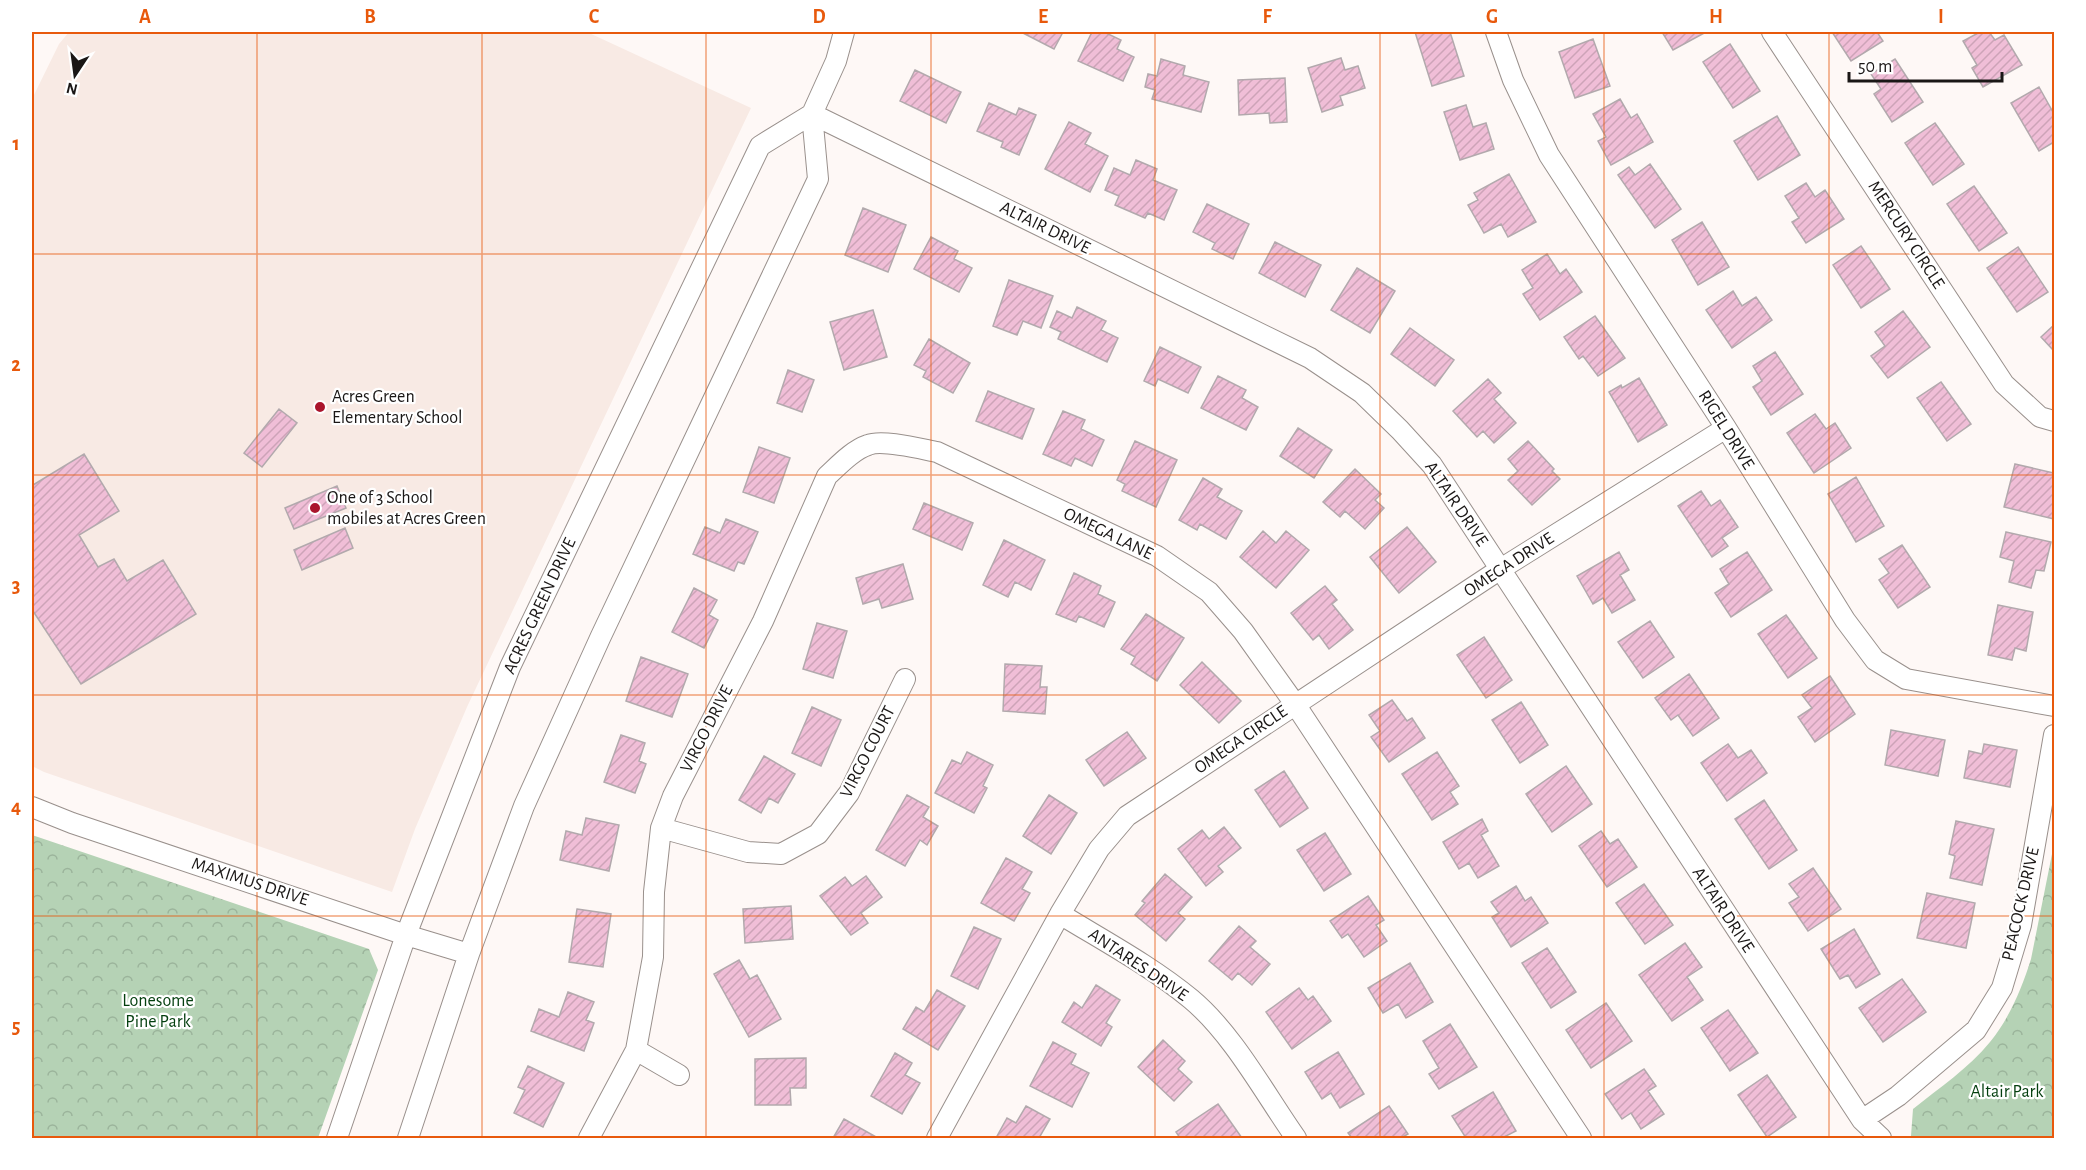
<svg xmlns="http://www.w3.org/2000/svg" width="2086" height="1170" viewBox="0 0 2086 1170" font-family="'Alegreya Sans',sans-serif">
<style>
.built{fill:#f8eae4}
.park{fill:url(#park-crowns)}
.building{fill:url(#building-hatch);stroke:#b2a9ad;stroke-width:1.5}
.lines{fill:none;stroke-linecap:round;stroke-linejoin:round}
.minor-casing{stroke:#99908c;stroke-width:22}
.minor{stroke:#fff;stroke-width:20}
.grid{fill:none;stroke:#e8590c;stroke-width:1.5;stroke-opacity:0.55}
.poi-dot{fill:#aa152c;stroke:#fff;stroke-width:2}
.labels{text-anchor:middle;dominant-baseline:central;stroke-width:4.5;stroke-linejoin:round;paint-order:stroke}
.street-label{font-size:18px;fill:#1a1716;stroke:#fff}
.poi-label{font-size:18px;fill:#1a1716;stroke:#fff;text-anchor:start}
.park-label{font-size:18px;fill:#043f0f;stroke:#fff}
.neatline{fill:none;stroke:#e8590c;stroke-width:2}
.grid-label{font-size:20px;text-anchor:middle;font-weight:bold;fill:#e8590c}
</style>
<defs>
<pattern id="park-crowns" width="20" height="18" patternUnits="userSpaceOnUse" patternTransform="scale(1.5)"><rect width="20" height="18" fill="#b5d2b5"/><path d="M2 6a3 3 0 1 1 6 0M12 15a3 3 0 1 1 6 0" fill="none" stroke="#9bb49b"/></pattern>
<pattern id="building-hatch" width="6" height="6" patternUnits="userSpaceOnUse" patternTransform="scale(1.5)"><rect width="6" height="6" fill="#f0bed7"/><path d="M-1 1l2-2M0 6l6-6M5 7l2-2" fill="none" stroke="#cda3b8"/></pattern>
</defs>
<rect width="100%" height="100%" fill="#fef8f6"/>
<!-- built -->
<path class="built" d="M 69,32 L 587,32 L 751,108 L 467,707 L 415,829 L 392,892 L 44,772 L 32,766 L 32,99 L 59,44 Z"/>
<!-- park -->
<path class="park" d="M 32,835 L 369,949 L 378,970 L 318,1138 L 32,1138 Z
M 2054,844 L 2054,1138 L 1914,1138 L 1911,1136 L 1913,1109 C 1939,1088 1969,1068 1990,1042 C 2009,1019 2022,988 2031,959 Z"/>
<!-- building -->
<path class="building" d="M 1021,32 L 1063,32 L 1054,49 Z
M 1092,32 L 1104,32 L 1121,40 L 1117,49 L 1134,57 L 1123,81 L 1078,61 Z
M 1415,32 L 1450,32 L 1464,76 L 1432,86 Z
M 1662,32 L 1706,32 L 1673,50 Z
M 1832,32 L 1877,32 L 1883,41 L 1851,61 Z
M 1980,32 L 1989,32 L 1995,40 L 2004,35 L 2022,65 L 1983,87 L 1972,68 L 1977,65 L 1963,41 Z
M 1593,39 L 1610,86 L 1575,98 L 1559,52 Z
M 1730,44 L 1760,91 L 1733,108 L 1703,62 Z
M 1341,58 L 1345,70 L 1358,66 L 1365,88 L 1340,96 L 1343,105 L 1322,112 L 1308,68 Z
M 1161,59 L 1185,66 L 1183,75 L 1209,82 L 1201,112 L 1152,99 L 1155,90 L 1145,87 L 1148,74 L 1157,76 Z
M 1895,59 L 1923,102 L 1892,122 L 1874,94 L 1881,89 L 1871,74 Z
M 915,70 L 961,92 L 946,123 L 900,101 Z
M 1285,78 L 1287,122 L 1270,123 L 1269,113 L 1239,115 L 1238,80 Z
M 2039,87 L 2054,114 L 2054,142 L 2039,151 L 2011,103 Z
M 1620,99 L 1631,118 L 1637,114 L 1653,142 L 1611,165 L 1598,141 L 1606,137 L 1593,114 Z
M 989,103 L 1016,115 L 1019,108 L 1036,115 L 1019,155 L 1001,147 L 1003,142 L 977,131 Z
M 1466,105 L 1473,127 L 1486,123 L 1494,149 L 1460,160 L 1444,112 Z
M 1777,116 L 1800,155 L 1758,180 L 1734,141 Z
M 1069,122 L 1091,133 L 1085,144 L 1108,156 L 1090,192 L 1045,169 Z
M 1935,123 L 1964,164 L 1933,185 L 1905,143 Z
M 1136,160 L 1157,169 L 1153,180 L 1177,190 L 1164,220 L 1148,213 L 1145,218 L 1115,205 L 1119,196 L 1105,190 L 1114,168 L 1130,175 Z
M 1650,164 L 1681,209 L 1655,228 L 1618,175 L 1629,167 L 1635,175 Z
M 1509,174 L 1536,222 L 1508,237 L 1501,224 L 1484,233 L 1468,205 L 1478,200 L 1474,193 Z
M 1806,183 L 1815,197 L 1825,190 L 1844,219 L 1806,243 L 1792,222 L 1799,218 L 1785,196 Z
M 1974,186 L 2007,233 L 1979,251 L 1947,204 Z
M 1207,204 L 1249,224 L 1233,259 L 1212,249 L 1215,243 L 1193,232 Z
M 863,208 L 906,225 L 888,272 L 845,255 Z
M 1702,222 L 1729,267 L 1698,285 L 1672,240 Z
M 931,237 L 958,251 L 954,259 L 972,268 L 959,292 L 914,269 Z
M 1275,242 L 1321,265 L 1305,297 L 1259,273 Z
M 1861,246 L 1890,289 L 1861,308 L 1833,265 Z
M 2018,247 L 2048,292 L 2017,312 L 1987,268 Z
M 1547,254 L 1560,274 L 1566,269 L 1582,292 L 1540,320 L 1523,294 L 1533,288 L 1522,270 Z
M 1357,268 L 1395,291 L 1370,333 L 1331,310 Z
M 1009,280 L 1053,296 L 1041,328 L 1023,321 L 1017,335 L 993,326 Z
M 1733,291 L 1742,306 L 1756,297 L 1772,320 L 1732,348 L 1706,310 Z
M 1077,307 L 1106,321 L 1101,330 L 1118,338 L 1107,362 L 1058,339 L 1061,332 L 1050,327 L 1057,311 L 1072,318 Z
M 873,310 L 887,357 L 844,370 L 830,322 Z
M 1903,311 L 1930,347 L 1888,378 L 1871,356 L 1885,346 L 1875,332 Z
M 1595,316 L 1625,358 L 1598,376 L 1583,356 L 1579,359 L 1564,337 Z
M 2054,325 L 2054,351 L 2041,337 Z
M 1410,328 L 1454,360 L 1435,386 L 1391,354 Z
M 929,339 L 970,363 L 953,393 L 923,377 L 926,371 L 914,365 Z
M 1160,347 L 1201,367 L 1188,393 L 1158,379 L 1155,386 L 1144,381 Z
M 1775,352 L 1803,394 L 1771,415 L 1753,387 L 1762,381 L 1753,366 Z
M 788,370 L 814,380 L 802,412 L 777,403 Z
M 1218,376 L 1246,390 L 1242,398 L 1258,407 L 1246,430 L 1201,408 Z
M 1639,378 L 1667,425 L 1638,442 L 1609,392 L 1621,385 L 1622,388 Z
M 1488,379 L 1501,393 L 1494,399 L 1516,423 L 1494,443 L 1483,431 L 1477,437 L 1453,411 Z
M 1941,382 L 1971,424 L 1947,441 L 1917,398 Z
M 988,391 L 1034,409 L 1022,439 L 976,421 Z
M 279,409 L 297,423 L 262,467 L 244,453 Z
M 1063,411 L 1085,420 L 1081,429 L 1104,440 L 1092,466 L 1075,458 L 1071,466 L 1043,454 Z
M 1815,414 L 1826,429 L 1835,423 L 1851,448 L 1814,473 L 1787,433 Z
M 1298,428 L 1332,450 L 1314,478 L 1280,456 Z
M 1135,441 L 1177,460 L 1156,507 L 1122,491 L 1125,484 L 1117,480 Z
M 1528,441 L 1554,469 L 1552,471 L 1560,479 L 1532,505 L 1508,480 L 1518,471 L 1508,459 Z
M 759,447 L 790,458 L 774,503 L 743,492 Z
M 84,454 L 119,511 L 79,535 L 98,567 L 114,559 L 127,581 L 163,560 L 196,614 L 81,684 L 33,611 L 32,612 L 32,482 L 33,485 Z
M 2015,464 L 2054,473 L 2054,519 L 2004,507 Z
M 1355,469 L 1381,494 L 1375,500 L 1384,508 L 1365,529 L 1345,511 L 1340,517 L 1323,502 Z
M 1856,477 L 1884,526 L 1856,542 L 1828,494 Z
M 1203,478 L 1222,489 L 1217,497 L 1242,511 L 1226,539 L 1200,524 L 1197,530 L 1179,520 Z
M 337,486 L 346,508 L 294,529 L 285,508 Z
M 1701,491 L 1711,506 L 1720,500 L 1738,527 L 1722,538 L 1728,546 L 1712,557 L 1678,506 Z
M 924,503 L 973,523 L 962,550 L 913,529 Z
M 726,519 L 758,532 L 744,564 L 738,562 L 734,571 L 693,554 L 705,527 L 720,533 Z
M 1407,527 L 1436,562 L 1399,593 L 1370,557 Z
M 345,528 L 353,548 L 302,570 L 294,550 Z
M 1263,531 L 1276,543 L 1286,531 L 1309,550 L 1276,588 L 1240,557 Z
M 2006,532 L 2051,542 L 2044,571 L 2036,570 L 2031,588 L 2009,582 L 2014,561 L 2000,557 Z
M 1004,540 L 1045,560 L 1031,590 L 1015,582 L 1008,597 L 983,585 Z
M 1902,545 L 1930,587 L 1898,608 L 1879,580 L 1889,573 L 1879,559 Z
M 1619,552 L 1629,570 L 1620,575 L 1635,600 L 1612,613 L 1603,598 L 1593,604 L 1577,576 Z
M 1747,552 L 1772,590 L 1731,617 L 1715,593 L 1729,584 L 1720,569 Z
M 903,564 L 913,599 L 882,608 L 879,599 L 863,604 L 856,578 Z
M 1074,573 L 1101,586 L 1098,594 L 1115,602 L 1104,627 L 1079,616 L 1076,622 L 1056,614 Z
M 1325,586 L 1337,600 L 1332,604 L 1353,630 L 1329,649 L 1319,635 L 1313,640 L 1291,613 Z
M 694,588 L 717,600 L 709,615 L 718,620 L 704,648 L 672,632 Z
M 1998,605 L 2033,612 L 2026,651 L 2015,648 L 2012,660 L 1988,655 Z
M 1146,614 L 1184,638 L 1157,681 L 1131,664 L 1135,657 L 1121,649 Z
M 1786,615 L 1817,658 L 1788,678 L 1758,634 Z
M 1650,621 L 1674,657 L 1643,678 L 1618,642 Z
M 817,623 L 847,631 L 833,678 L 803,669 Z
M 1484,637 L 1512,680 L 1486,698 L 1457,655 Z
M 641,657 L 688,674 L 672,717 L 626,701 Z
M 1202,662 L 1241,701 L 1219,723 L 1180,685 Z
M 1005,664 L 1042,666 L 1040,687 L 1047,687 L 1045,714 L 1003,711 Z
M 1689,674 L 1719,718 L 1693,736 L 1678,715 L 1671,720 L 1655,698 Z
M 1830,676 L 1855,714 L 1815,742 L 1798,717 L 1812,708 L 1802,695 Z
M 1392,700 L 1407,721 L 1412,718 L 1425,738 L 1389,762 L 1371,737 L 1380,731 L 1369,715 Z
M 1521,702 L 1548,745 L 1520,763 L 1492,720 Z
M 812,707 L 841,720 L 821,766 L 792,753 Z
M 1891,730 L 1945,740 L 1938,776 L 1885,765 Z
M 1127,732 L 1146,758 L 1104,786 L 1086,760 Z
M 621,735 L 645,743 L 639,761 L 646,764 L 635,793 L 604,782 Z
M 1728,744 L 1738,758 L 1751,750 L 1767,773 L 1727,801 L 1701,763 Z
M 1984,744 L 2017,750 L 2010,787 L 1964,778 L 1969,751 L 1982,754 Z
M 967,752 L 993,765 L 983,786 L 987,788 L 974,813 L 935,793 L 952,760 L 961,764 Z
M 1437,752 L 1459,786 L 1450,792 L 1458,804 L 1432,820 L 1402,774 Z
M 764,756 L 795,774 L 778,803 L 769,798 L 761,813 L 739,800 Z
M 1566,766 L 1592,804 L 1552,832 L 1526,794 Z
M 1284,771 L 1308,808 L 1280,827 L 1255,790 Z
M 907,795 L 929,807 L 923,817 L 938,826 L 927,845 L 920,840 L 905,866 L 876,850 Z
M 1049,795 L 1077,813 L 1051,854 L 1023,836 Z
M 1764,800 L 1797,850 L 1769,869 L 1735,819 Z
M 586,818 L 619,825 L 609,871 L 560,860 L 566,831 L 582,835 Z
M 1482,819 L 1488,831 L 1481,835 L 1499,866 L 1478,878 L 1469,863 L 1459,869 L 1443,842 Z
M 1956,821 L 1994,829 L 1982,885 L 1950,878 L 1955,856 L 1949,854 Z
M 1224,827 L 1241,848 L 1218,866 L 1223,872 L 1206,886 L 1178,849 L 1202,830 L 1209,839 Z
M 1601,831 L 1610,844 L 1618,839 L 1637,867 L 1607,887 L 1579,846 Z
M 1325,833 L 1351,874 L 1324,891 L 1297,850 Z
M 1006,858 L 1032,872 L 1022,889 L 1030,893 L 1014,921 L 981,903 Z
M 1813,868 L 1841,909 L 1808,931 L 1789,903 L 1799,897 L 1789,884 Z
M 1165,874 L 1192,897 L 1178,913 L 1185,919 L 1166,941 L 1135,915 L 1145,903 L 1142,901 Z
M 866,876 L 882,897 L 861,913 L 868,923 L 851,935 L 820,896 L 845,877 L 852,886 Z
M 1644,884 L 1673,925 L 1645,944 L 1616,903 Z
M 1516,886 L 1525,901 L 1531,897 L 1548,923 L 1511,947 L 1492,917 L 1499,913 L 1491,902 Z
M 1927,893 L 1975,903 L 1966,948 L 1917,938 Z
M 1368,896 L 1384,920 L 1376,925 L 1387,941 L 1364,957 L 1348,934 L 1342,938 L 1330,921 Z
M 791,906 L 793,939 L 745,943 L 743,909 Z
M 577,909 L 611,914 L 603,967 L 569,962 Z
M 1239,926 L 1256,941 L 1250,947 L 1270,964 L 1252,985 L 1238,973 L 1232,980 L 1209,961 Z
M 974,927 L 1001,939 L 978,989 L 951,976 Z
M 1854,929 L 1880,974 L 1856,988 L 1848,975 L 1840,979 L 1821,949 Z
M 1685,943 L 1702,967 L 1687,977 L 1703,1000 L 1672,1021 L 1639,975 Z
M 1547,948 L 1576,992 L 1551,1008 L 1522,963 Z
M 739,960 L 750,979 L 757,975 L 781,1019 L 749,1037 L 714,974 Z
M 1410,963 L 1433,1002 L 1406,1018 L 1398,1004 L 1383,1013 L 1368,988 Z
M 1902,979 L 1926,1012 L 1883,1042 L 1859,1008 Z
M 1096,985 L 1120,1000 L 1106,1023 L 1112,1027 L 1101,1046 L 1062,1022 L 1074,1002 L 1082,1008 Z
M 1299,988 L 1308,1000 L 1313,996 L 1331,1021 L 1292,1049 L 1266,1012 Z
M 937,990 L 965,1006 L 938,1050 L 903,1029 L 916,1007 L 924,1012 Z
M 568,992 L 594,1002 L 586,1020 L 594,1023 L 584,1051 L 531,1031 L 539,1009 L 559,1017 Z
M 1606,1003 L 1632,1041 L 1591,1068 L 1566,1030 Z
M 1728,1010 L 1758,1053 L 1730,1071 L 1701,1028 Z
M 1450,1024 L 1477,1067 L 1439,1089 L 1429,1074 L 1439,1068 L 1423,1041 Z
M 1163,1040 L 1185,1061 L 1178,1069 L 1192,1082 L 1174,1101 L 1138,1067 Z
M 1053,1042 L 1076,1054 L 1071,1064 L 1089,1073 L 1072,1107 L 1030,1086 Z
M 1338,1052 L 1364,1094 L 1340,1108 L 1331,1093 L 1322,1099 L 1305,1072 Z
M 895,1053 L 912,1063 L 905,1075 L 920,1083 L 902,1114 L 871,1096 Z
M 806,1058 L 806,1088 L 790,1088 L 791,1105 L 755,1105 L 755,1059 Z
M 528,1066 L 564,1083 L 543,1127 L 514,1113 L 525,1090 L 518,1087 Z
M 1644,1069 L 1656,1086 L 1648,1091 L 1664,1114 L 1641,1129 L 1631,1113 L 1622,1119 L 1605,1094 Z
M 1767,1075 L 1796,1117 L 1767,1137 L 1738,1095 Z
M 1493,1092 L 1516,1131 L 1502,1138 L 1466,1138 L 1452,1116 Z
M 1218,1104 L 1242,1138 L 1180,1138 L 1176,1132 Z
M 1026,1106 L 1050,1119 L 1039,1138 L 996,1138 L 1007,1118 L 1016,1123 Z
M 1389,1106 L 1408,1134 L 1401,1138 L 1352,1138 L 1348,1133 Z
M 844,1119 L 878,1138 L 833,1138 Z"/>
<g class="lines">
<defs>
<path id="minor" d="M 1496,32 L 1513,80 L 1549,155 L 1726,428 L 1845,620 L 1875,660 L 1906,679 L 2054,706
M 1772,32 L 2004,384 L 2040,417 L 2054,421
M 812,114 L 1310,358 L 1362,393 L 1400,430 L 1432,465 L 1862,1120 L 1881,1138
M 32,807 L 72,823 L 406,935 L 469,954
M 661,828 L 748,852 L 781,854 L 818,834 L 849,793 L 905,679
M 1060,914 C 1104,941 1151,966 1191,999 C 1233,1034 1265,1094 1296,1138
M 636,1050 L 679,1075
M 1862,1120 L 1898,1096 L 1976,1030 L 2002,988 L 2021,925 L 2054,735
M 337,1138 L 406,935 L 510,667 L 760,146 L 812,114
M 408,1138 L 469,954 L 524,806 L 601,636 L 818,179 L 812,114 L 836,61 L 844,32
M 589,1138 L 636,1050 L 653,957 L 654,892 L 661,828 L 673,796 L 763,621 L 827,476 C 839,465 853,450 868,445 C 882,439 921,449 937,452 L 1157,556 L 1209,592 L 1243,631 L 1295,704 L 1581,1138
M 937,1138 L 1060,914 L 1099,849 L 1127,816 L 1499,570 L 1726,428"/>
</defs>
<!-- minor casing -->
<use href="#minor" class="minor-casing"/>
<!-- minor -->
<use href="#minor" class="minor"/>
</g>
<!-- grid -->
<path class="grid" d="M 257,32 L 257,1138M 482,32 L 482,1138M 706,32 L 706,1138M 931,32 L 931,1138M 1155,32 L 1155,1138M 1380,32 L 1380,1138M 1604,32 L 1604,1138M 1829,32 L 1829,1138M 32,254 L 2054,254M 32,475 L 2054,475M 32,695 L 2054,695M 32,916 L 2054,916"/>
<!-- markers -->
<g class="poi-dot">
<circle cx="320" cy="407" r="6"/>
<circle cx="315" cy="508" r="6"/>
</g>
<g class="labels">
<!-- street labels -->
<g class="street-label">
<text transform="translate(1045 228) rotate(26)">ALTAIR DRIVE</text>
<text transform="translate(1906 235) rotate(57)">MERCURY CIRCLE</text>
<text transform="translate(1726 430) rotate(58)">RIGEL DRIVE</text>
<text transform="translate(1456 504) rotate(56)">ALTAIR DRIVE</text>
<text transform="translate(1108 534) rotate(26)">OMEGA LANE</text>
<text transform="translate(1509 565) rotate(-33)">OMEGA DRIVE</text>
<text transform="translate(540 606) rotate(-65)">ACRES GREEN DRIVE</text>
<text transform="translate(707 729) rotate(-63)">VIRGO DRIVE</text>
<text transform="translate(1241 740) rotate(-34)">OMEGA CIRCLE</text>
<text transform="translate(868 752) rotate(-63)">VIRGO COURT</text>
<text transform="translate(250 882) rotate(18)">MAXIMUS DRIVE</text>
<text transform="translate(2021 904) rotate(-77)">PEACOCK DRIVE</text>
<text transform="translate(1723 910) rotate(57)">ALTAIR DRIVE</text>
<text transform="translate(1138 965) rotate(34)">ANTARES DRIVE</text>
</g>
<!-- poi labels -->
<g class="poi-label">
<text x="332" y="397">Acres Green<tspan x="332" dy="21">Elementary School</tspan></text>
<text x="327" y="498">One of 3 School<tspan x="327" dy="21">mobiles at Acres Green</tspan></text>
</g>
<!-- park labels -->
<g class="park-label">
<text x="158" y="1001">Lonesome<tspan x="158" dy="21">Pine Park</tspan></text>
<text x="2007" y="1092">Altair Park</text>
</g>
</g>
<!-- border -->
<rect width="2086" height="1170" fill="none" stroke="#ffffff" stroke-width="66"/>
<!-- north arrow -->
<g transform="translate(75 75) rotate(193)" stroke="#ffffff" stroke-width="4.5" paint-order="stroke">
<path d="M0-4.5L10 22L0 15L-10 22Z" fill="#1a1716"/>
<text y="-9" font-size="16" font-weight="bold" text-anchor="middle" fill="#1a1716">N</text>
</g>
<!-- scale -->
<path d="M1849 72v9h153v-9" fill="none" stroke="#1a1716" stroke-width="3"/>
<text x="1858" y="72" font-size="18" fill="#1a1716" stroke="#ffffff" stroke-width="4.5" paint-order="stroke">50 m</text>
<rect x="33" y="33" width="2020" height="1104" class="neatline"/>
<g class="grid-label">
<text x="145" y="23">A</text>
<text x="370" y="23">B</text>
<text x="594" y="23">C</text>
<text x="819" y="23">D</text>
<text x="1043" y="23">E</text>
<text x="1267" y="23">F</text>
<text x="1492" y="23">G</text>
<text x="1716" y="23">H</text>
<text x="1941" y="23">I</text>
<text x="16" y="150">1</text>
<text x="16" y="371">2</text>
<text x="16" y="592">3</text>
<text x="16" y="813">4</text>
<text x="16" y="1033">5</text>
</g>
</svg>
